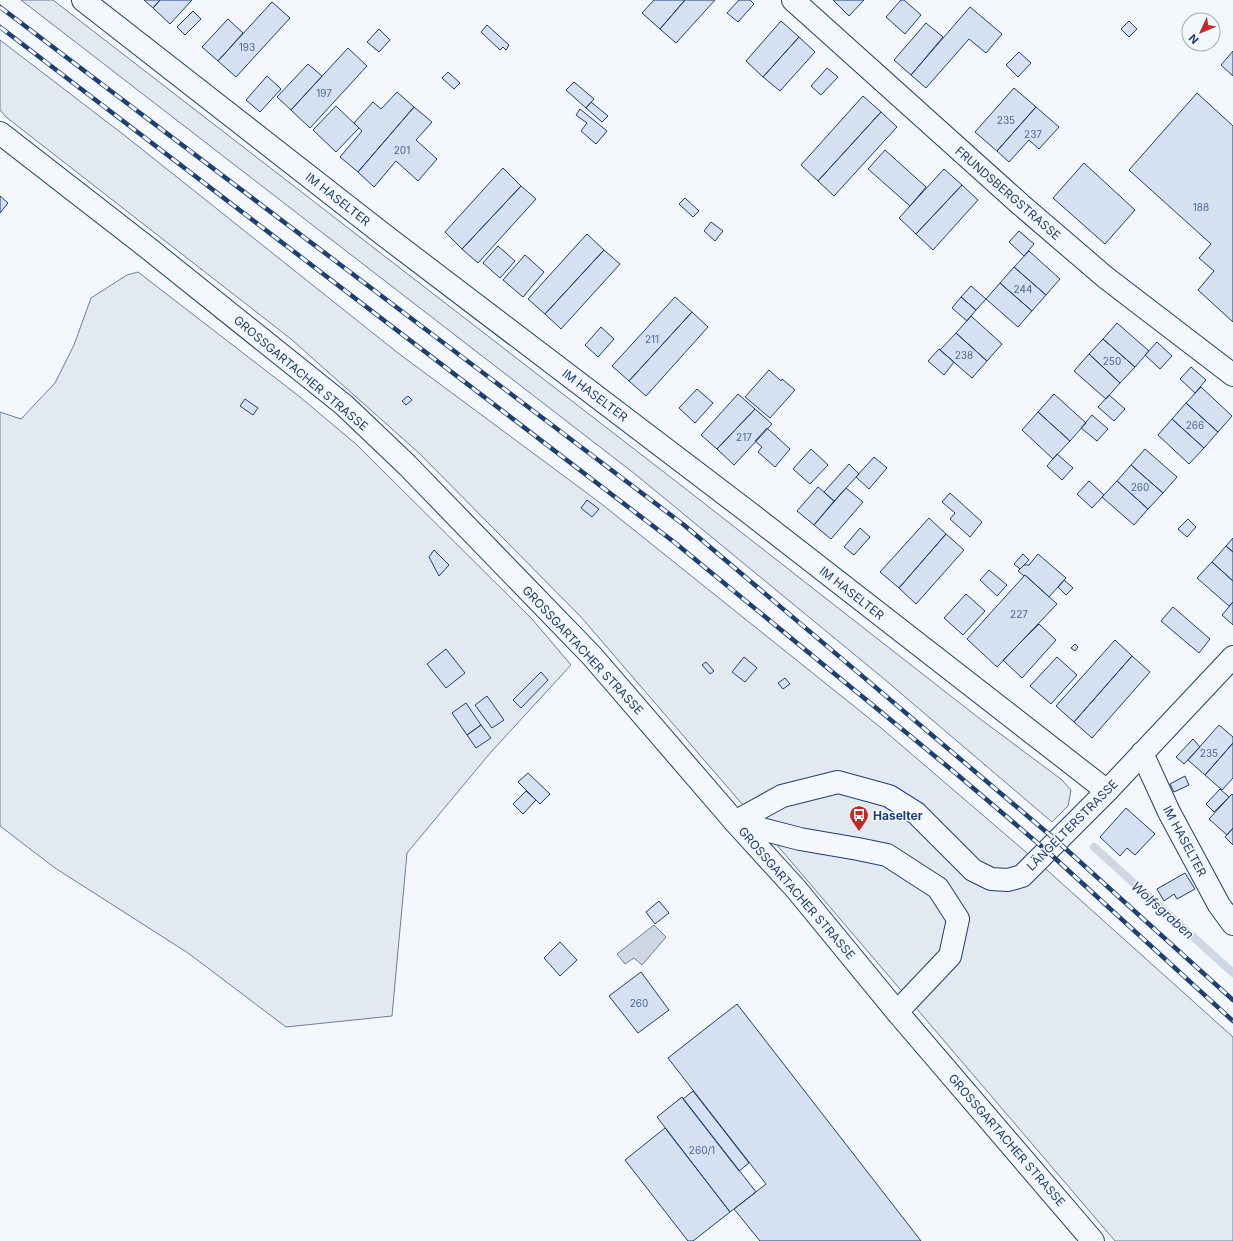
<svg xmlns="http://www.w3.org/2000/svg" width="1233" height="1241" viewBox="0 0 1233 1241" font-family="Inter,sans-serif">
<style>
.green{fill:#e3e9f0;stroke:#687fa3}
.water{fill:#cfd7e4;stroke:#687fa3}
.lines{fill:none;stroke-linecap:round;stroke-linejoin:round}
.stream{stroke:#cfd7e4;stroke-width:8}
.building{fill:#d5e0f0;stroke:#1d3f73}
.minor-casing{stroke:#1d3f73;stroke-width:24}
.major-casing{stroke:#1d3f73;stroke-width:24}
.minor{stroke:#f4f7fb;stroke-width:22}
.major{stroke:#f4f7fb;stroke-width:22}
.rail-casing{stroke:#1d3f73;stroke-width:4.5}
.rail{stroke:#f4f7fb;stroke-width:3;stroke-dasharray:9;stroke-linecap:butt}
.labels{text-anchor:middle;dominant-baseline:central;stroke-width:3;stroke-linejoin:round;paint-order:stroke}
.number-label{font-size:10px;fill:#4b6792}
.street-label{font-size:12px;fill:#1d3f73;stroke:#f4f7fb}
.poi-label{font-size:12px;font-weight:bold;fill:#1d3f73;stroke:#f4f7fb;text-anchor:start}
.water-label{font-size:13px;font-style:italic;fill:#1d3f73;stroke:#f4f7fb}
</style>
<rect width="100%" height="100%" fill="#f4f7fb"/>
<!-- green -->
<path class="green" d="M 21,0 L 53,0 L 691,493 L 975,715 L 1062,780 L 1071,790 L 1068,806 L 1052,822 L 883,678 L 635,474 Z
M 0,40 L 124,135 L 398,353 L 599,502 L 880,727 L 1048,871 L 1233,1037 L 1233,1241 L 1115,1241 L 736,797 L 581,617 L 419,453 L 291,339 L 6,117 L 0,110 Z
M 138,272 L 300,397 L 357,445 L 532,619 L 571,665 L 491,752 L 407,853 L 392,1016 L 286,1027 L 188,953 L 55,868 L 0,826 L 0,412 L 21,419 L 55,383 L 74,345 L 91,298 L 127,275 Z"/>
<!-- water -->
<path class="water" d="M 654,925 L 666,937 L 642,965 L 634,958 L 625,964 L 617,954 Z"/>
<g class="lines">
<!-- stream -->
<path class="stream" d="M 1094,847 L 1233,973"/>
</g>
<!-- building -->
<path class="building" d="M 144,0 L 160,0 L 153,8 Z
M 160,0 L 192,0 L 170,24 L 153,8 Z
M 654,0 L 685,0 L 660,29 L 642,13 Z
M 685,0 L 715,0 L 676,43 L 660,29 Z
M 739,0 L 750,0 L 754,4 L 738,22 L 727,13 Z
M 833,0 L 864,0 L 849,16 Z
M 901,0 L 904,0 L 921,15 L 905,34 L 886,17 Z
M 272,2 L 290,18 L 236,77 L 218,61 Z
M 970,7 L 1002,34 L 986,53 L 969,39 L 926,88 L 911,75 Z
M 193,11 L 201,19 L 185,35 L 177,27 Z
M 228,19 L 243,33 L 218,61 L 202,47 Z
M 781,21 L 799,37 L 763,77 L 746,61 Z
M 1129,21 L 1137,29 L 1129,37 L 1121,29 Z
M 926,23 L 943,37 L 911,75 L 894,60 Z
M 487,25 L 509,45 L 506,50 L 503,47 L 500,50 L 481,32 Z
M 379,29 L 390,40 L 379,52 L 367,42 Z
M 799,37 L 815,52 L 780,91 L 763,77 Z
M 348,48 L 367,66 L 310,128 L 291,110 Z
M 1233,51 L 1233,76 L 1221,65 Z
M 1019,52 L 1031,63 L 1018,77 L 1006,65 Z
M 308,64 L 322,76 L 291,110 L 277,97 Z
M 827,68 L 838,77 L 821,95 L 811,86 Z
M 448,72 L 460,83 L 454,89 L 442,78 Z
M 267,76 L 281,89 L 260,112 L 246,100 Z
M 574,82 L 594,99 L 586,108 L 566,90 Z
M 1014,88 L 1036,107 L 997,151 L 975,132 Z
M 397,92 L 414,107 L 358,172 L 340,157 L 362,131 L 354,123 L 373,102 L 381,109 Z
M 1197,93 L 1233,126 L 1233,322 L 1198,290 L 1214,271 L 1199,258 L 1211,244 L 1129,170 Z
M 863,96 L 881,112 L 818,181 L 801,165 Z
M 591,102 L 608,116 L 602,122 L 586,108 Z
M 336,106 L 359,128 L 336,152 L 313,130 Z
M 414,107 L 432,122 L 416,140 L 437,159 L 418,181 L 396,161 L 374,187 L 358,172 Z
M 1036,107 L 1059,127 L 1039,149 L 1029,140 L 1009,162 L 997,151 Z
M 580,109 L 607,131 L 596,144 L 581,131 L 587,123 L 576,115 Z
M 881,112 L 897,127 L 834,196 L 818,181 Z
M 885,150 L 926,187 L 910,206 L 868,169 Z
M 1084,163 L 1135,210 L 1105,244 L 1053,198 Z
M 503,168 L 521,186 L 462,249 L 445,232 Z
M 944,169 L 962,185 L 916,234 L 899,218 Z
M 962,185 L 978,200 L 933,250 L 916,234 Z
M 521,186 L 536,199 L 478,263 L 462,249 Z
M 0,196 L 8,203 L 0,213 Z
M 685,198 L 699,211 L 693,217 L 679,204 Z
M 711,222 L 723,231 L 715,241 L 704,231 Z
M 1019,231 L 1034,244 L 1024,256 L 1009,242 Z
M 587,234 L 604,250 L 545,314 L 528,299 Z
M 498,246 L 515,261 L 500,278 L 483,263 Z
M 604,250 L 620,264 L 561,329 L 545,314 Z
M 1029,251 L 1060,279 L 1046,295 L 1014,267 Z
M 525,255 L 544,272 L 523,297 L 503,280 Z
M 1014,267 L 1046,295 L 1032,311 L 1000,283 Z
M 1000,283 L 1032,311 L 1018,327 L 986,299 Z
M 971,286 L 986,299 L 976,310 L 961,297 Z
M 675,297 L 692,312 L 629,381 L 612,366 Z
M 961,297 L 976,310 L 967,321 L 952,308 Z
M 692,312 L 708,327 L 646,396 L 629,381 Z
M 971,316 L 1002,344 L 987,361 L 956,333 Z
M 1117,323 L 1149,351 L 1135,367 L 1103,339 Z
M 601,327 L 614,339 L 598,357 L 585,345 Z
M 956,333 L 987,361 L 972,378 L 940,350 Z
M 1103,339 L 1135,367 L 1120,383 L 1089,354 Z
M 1157,342 L 1172,356 L 1160,369 L 1145,355 Z
M 939,349 L 954,362 L 944,375 L 928,361 Z
M 1089,354 L 1120,383 L 1106,399 L 1074,371 Z
M 1191,367 L 1206,380 L 1195,393 L 1180,379 Z
M 769,370 L 781,381 L 782,379 L 795,390 L 770,418 L 745,397 Z
M 1201,387 L 1232,416 L 1218,432 L 1186,403 Z
M 697,389 L 713,403 L 695,423 L 679,408 Z
M 738,394 L 755,409 L 717,449 L 701,435 Z
M 1054,394 L 1086,423 L 1070,441 L 1038,412 Z
M 1109,395 L 1125,409 L 1114,421 L 1098,407 Z
M 408,396 L 412,400 L 406,405 L 402,401 Z
M 245,399 L 258,408 L 253,415 L 240,406 Z
M 1186,403 L 1218,432 L 1204,448 L 1172,419 Z
M 755,409 L 772,424 L 734,465 L 717,449 Z
M 1038,412 L 1070,441 L 1053,459 L 1022,430 Z
M 1092,415 L 1108,429 L 1097,441 L 1081,428 Z
M 1172,419 L 1204,448 L 1189,464 L 1158,435 Z
M 767,428 L 790,449 L 775,467 L 758,452 L 762,447 L 755,441 Z
M 811,449 L 828,465 L 810,484 L 793,469 Z
M 1145,449 L 1177,477 L 1163,493 L 1131,465 Z
M 1057,454 L 1073,468 L 1062,480 L 1047,466 Z
M 874,457 L 887,468 L 869,489 L 856,477 Z
M 849,464 L 859,474 L 834,501 L 824,492 Z
M 1131,465 L 1163,493 L 1148,509 L 1117,481 Z
M 1089,481 L 1104,495 L 1092,508 L 1077,494 Z
M 1117,481 L 1148,509 L 1134,525 L 1102,497 Z
M 818,487 L 834,501 L 814,525 L 797,511 Z
M 846,488 L 863,502 L 831,539 L 814,525 Z
M 950,493 L 982,522 L 970,537 L 950,519 L 955,513 L 942,502 Z
M 587,500 L 599,509 L 592,517 L 581,508 Z
M 929,518 L 946,534 L 899,588 L 880,572 Z
M 1188,519 L 1196,527 L 1187,537 L 1178,529 Z
M 860,528 L 870,537 L 854,555 L 844,547 Z
M 946,534 L 964,550 L 916,604 L 899,588 Z
M 1233,538 L 1233,552 L 1226,546 Z
M 1226,546 L 1233,552 L 1233,581 L 1212,562 Z
M 434,550 L 449,565 L 439,576 L 429,557 Z
M 1023,554 L 1029,560 L 1020,569 L 1014,564 Z
M 1038,554 L 1066,578 L 1049,597 L 1025,575 L 1024,576 L 1018,571 L 1024,565 L 1029,565 Z
M 1212,562 L 1233,581 L 1233,602 L 1229,606 L 1197,578 Z
M 989,570 L 1007,585 L 997,596 L 980,580 Z
M 1025,575 L 1057,604 L 997,667 L 967,639 Z
M 1064,580 L 1073,588 L 1066,595 L 1058,587 Z
M 966,594 L 985,611 L 963,635 L 944,618 Z
M 1233,602 L 1233,625 L 1222,615 Z
M 1173,607 L 1210,639 L 1199,653 L 1161,621 Z
M 1039,624 L 1056,640 L 1022,678 L 1003,660 Z
M 1115,640 L 1132,656 L 1074,722 L 1056,706 Z
M 1075,644 L 1078,647 L 1075,651 L 1071,648 Z
M 446,649 L 465,673 L 446,688 L 427,664 Z
M 1132,656 L 1150,672 L 1092,738 L 1074,722 Z
M 744,657 L 757,668 L 745,682 L 732,672 Z
M 1057,657 L 1077,675 L 1051,704 L 1030,686 Z
M 706,662 L 714,671 L 710,674 L 702,665 Z
M 541,672 L 548,680 L 521,708 L 513,700 Z
M 785,678 L 790,684 L 783,689 L 778,683 Z
M 487,696 L 504,720 L 492,728 L 475,705 Z
M 466,703 L 481,725 L 467,735 L 452,713 Z
M 481,725 L 491,738 L 476,748 L 467,735 Z
M 1219,725 L 1233,737 L 1233,743 L 1205,775 L 1188,760 Z
M 1193,739 L 1200,747 L 1184,764 L 1176,757 Z
M 1233,743 L 1233,778 L 1222,790 L 1205,775 Z
M 528,773 L 550,794 L 540,804 L 518,782 Z
M 1185,776 L 1189,785 L 1174,792 L 1170,784 Z
M 1220,789 L 1229,797 L 1214,812 L 1206,804 Z
M 526,791 L 536,800 L 523,814 L 513,804 Z
M 1232,794 L 1233,795 L 1233,828 L 1227,835 L 1209,819 Z
M 1126,808 L 1155,834 L 1135,855 L 1127,848 L 1120,856 L 1100,837 Z
M 1233,828 L 1233,845 L 1225,837 Z
M 1185,873 L 1195,889 L 1177,899 L 1174,894 L 1164,901 L 1157,889 Z
M 659,901 L 669,913 L 655,924 L 646,912 Z
M 560,942 L 577,960 L 560,976 L 544,958 Z
M 641,972 L 669,1010 L 638,1033 L 609,996 Z
M 737,1004 L 921,1241 L 760,1241 L 734,1209 L 766,1184 L 668,1058 Z
M 693,1091 L 749,1163 L 739,1171 L 683,1099 Z
M 682,1097 L 756,1192 L 730,1212 L 657,1117 Z
M 665,1128 L 730,1212 L 693,1241 L 688,1241 L 625,1160 Z"/>
<g class="lines">
<defs>
<path id="minor" d="M 83,0 L 384,235 L 747,511 L 1107,791
M 793,0 L 1020,204 L 1105,277 L 1233,375
M 1142,753 L 1169,812 L 1219,905 L 1233,924
M 735,822 L 782,796 L 838,782 L 889,796 L 916,813 L 973,870 L 991,879 L 1008,880 L 1022,876 L 1107,791 L 1233,657
M 735,822 L 800,839 L 858,849 L 887,855 L 938,888 L 958,919 L 950,956 L 897,1012"/>
<path id="major" d="M 0,133 L 148,248 L 344,405 L 407,465 L 592,656 L 735,822 L 796,889 L 897,1012 L 1093,1241"/>
</defs>
<!-- minor casing -->
<use href="#minor" class="minor-casing"/>
<!-- major casing -->
<use href="#major" class="major-casing"/>
<!-- minor -->
<use href="#minor" class="minor"/>
<!-- major -->
<use href="#major" class="major"/>
<defs>
<path id="rail" d="M 0,7 L 684,525 L 1057,841 L 1233,1000
M 0,27 L 674,542 L 953,771 L 1047,851 L 1233,1021"/>
</defs>
<!-- rail casing -->
<use href="#rail" class="rail-casing"/>
<!-- rail -->
<use href="#rail" class="rail"/>
</g>
<!-- icons -->
<defs>
<symbol id="bus-pin" viewBox="-11 -11 22 30"><path d="M0 17L-7.5 6A9.5 9.5 0 1 1 7.5 6Z" fill="#c62828" stroke="#f4f7fb"/><path d="M-5-6H5V4H4V6H2V4H-2V6H-4V4H-5ZM-3.5-4V0h7V-4ZM-3.5 1.2v1.5H-2V1.2ZM2 1.2v1.5H3.5V1.2Z" fill="#fff"/></symbol>
</defs>
<g fill-rule="evenodd">
<use href="#bus-pin" x="848" y="804" width="22" height="30"/>
</g>
<g class="labels">
<!-- number labels -->
<g class="number-label">
<text x="247" y="47">193</text>
<text x="324" y="93">197</text>
<text x="1006" y="120">235</text>
<text x="1033" y="134">237</text>
<text x="402" y="150">201</text>
<text x="1201" y="207">188</text>
<text x="1023" y="289">244</text>
<text x="652" y="339">211</text>
<text x="964" y="355">238</text>
<text x="1112" y="361">250</text>
<text x="1195" y="425">266</text>
<text x="744" y="437">217</text>
<text x="1140" y="487">260</text>
<text x="1019" y="614">227</text>
<text x="1209" y="753">235</text>
<text x="639" y="1003">260</text>
<text x="702" y="1150">260/1</text>
</g>
<!-- street labels -->
<g class="street-label">
<text transform="translate(1008 193) rotate(41)">FRUNDSBERGSTRASSE</text>
<text transform="translate(338 199) rotate(38)">IM HASELTER</text>
<text transform="translate(301 373) rotate(40)">GROSSGARTACHER STRASSE</text>
<text transform="translate(595 395) rotate(37)">IM HASELTER</text>
<text transform="translate(852 593) rotate(38)">IM HASELTER</text>
<text transform="translate(583 650) rotate(47)">GROSSGARTACHER STRASSE</text>
<text transform="translate(1072 825) rotate(-45)">LÄNGELTERSTRASSE</text>
<text transform="translate(1185 841) rotate(62)">IM HASELTER</text>
<text transform="translate(797 893) rotate(49)">GROSSGARTACHER STRASSE</text>
<text transform="translate(1007 1140) rotate(49)">GROSSGARTACHER STRASSE</text>
</g>
<!-- poi labels -->
<g class="poi-label">
<text x="873" y="815">Haselter</text>
</g>
<!-- water labels -->
<g class="water-label">
<text transform="translate(1163 910) rotate(42)">Wolfsgraben</text>
</g>
</g>
<!-- north arrow -->
<g transform="translate(1201 32) rotate(226)"><circle r="19" fill="#f4f7fb" stroke="#9eadc5"/>
<path d="M0-3L7 15L0 10L-7 15Z" fill="#c62828"/>
<text y="-6" font-size="11" font-weight="bold" text-anchor="middle" fill="#1d3f73">N</text>
</g>
</svg>
